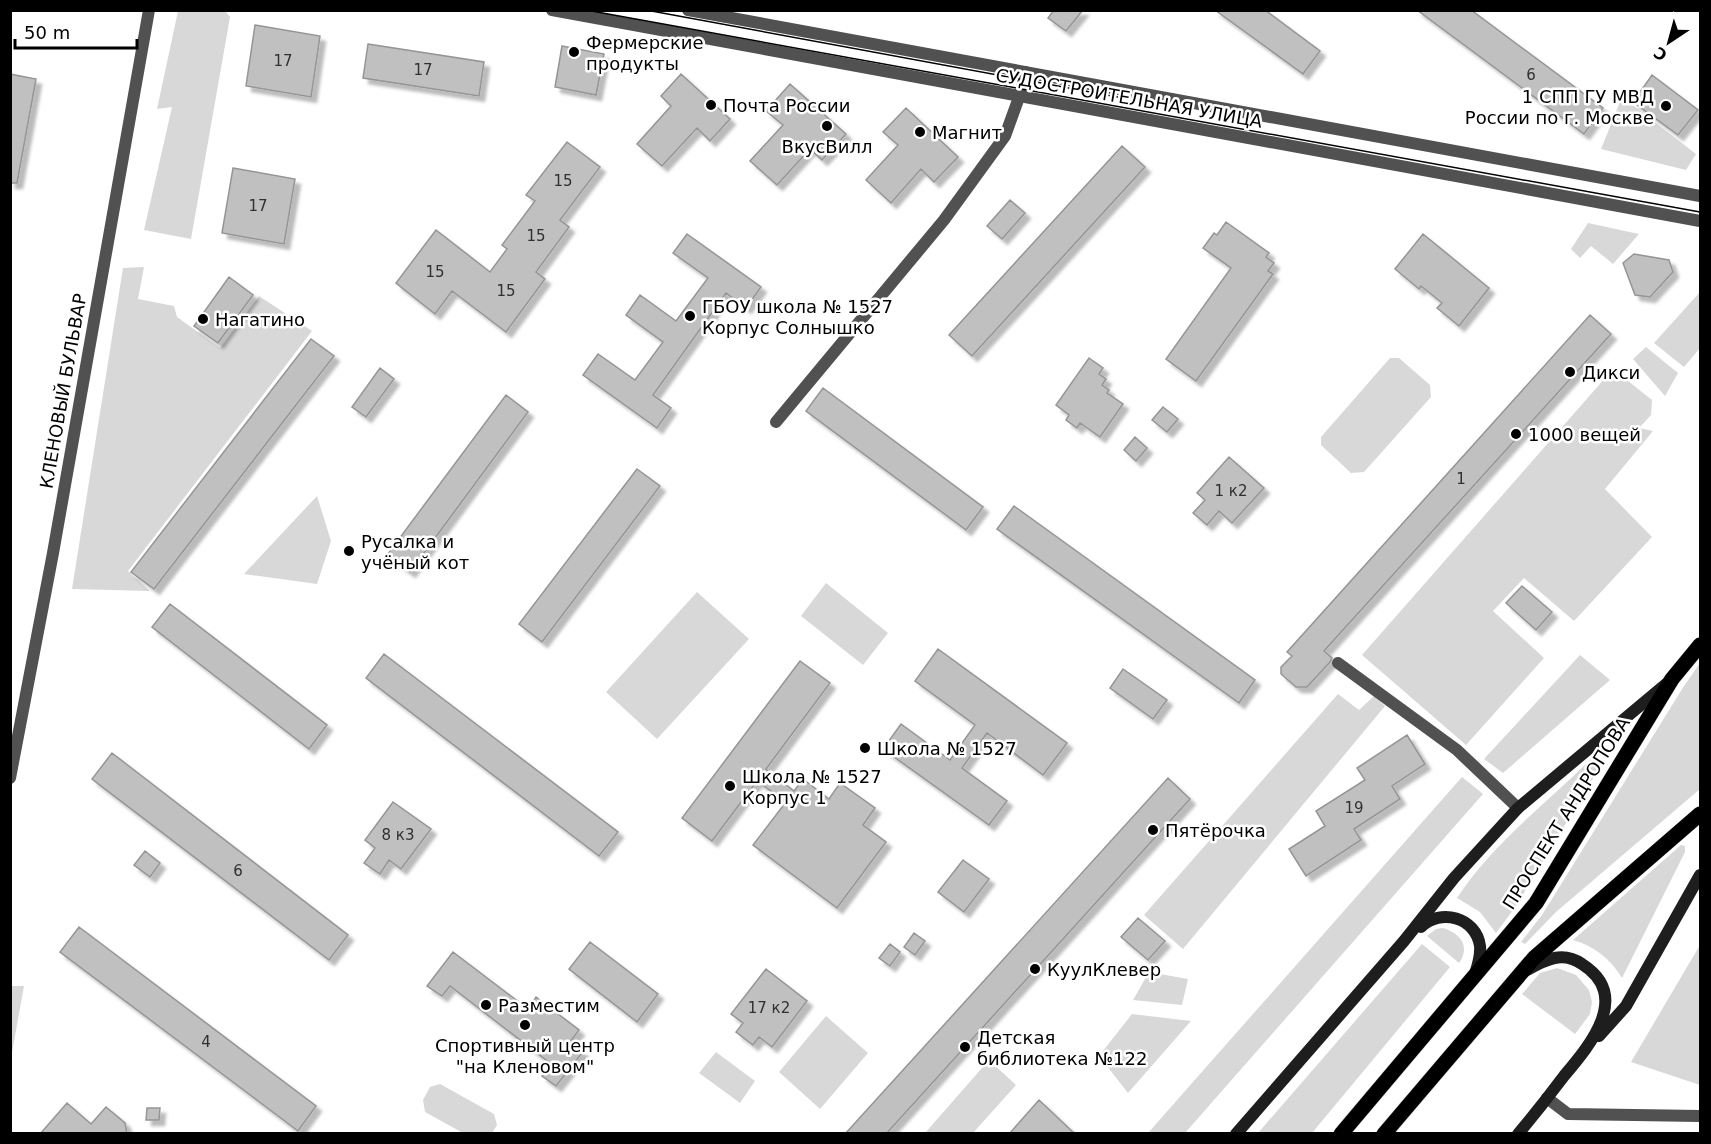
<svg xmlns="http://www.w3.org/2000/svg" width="1711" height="1144" viewBox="0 0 1711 1144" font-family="'DejaVu Sans',sans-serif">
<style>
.green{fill:#d8d8d8}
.building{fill:#c0c0c0;stroke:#959595;stroke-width:1.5;filter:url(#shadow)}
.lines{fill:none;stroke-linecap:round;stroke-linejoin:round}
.primary-casing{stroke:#dbdbdb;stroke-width:16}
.minor{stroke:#515151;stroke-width:12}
.tertiary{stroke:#515151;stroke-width:12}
.secondary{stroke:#1e1e1e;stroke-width:12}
.primary{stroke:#000;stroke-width:15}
.tram{stroke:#000;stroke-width:1.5}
.poi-dot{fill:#000;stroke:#fff;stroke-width:2}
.labels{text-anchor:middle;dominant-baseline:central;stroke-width:5;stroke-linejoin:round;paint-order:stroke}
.number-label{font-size:15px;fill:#303030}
.poi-label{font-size:18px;fill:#000;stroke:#fff;text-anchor:start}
.street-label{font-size:18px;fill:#000;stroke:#fff}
</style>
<defs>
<filter id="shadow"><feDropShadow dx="5.5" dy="5.5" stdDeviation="1.5" flood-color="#0004"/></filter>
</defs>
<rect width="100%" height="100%" fill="#fff"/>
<!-- green -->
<path class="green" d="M 178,11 L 225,11 L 230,17 L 191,239 L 144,230 L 172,107 L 157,109 Z
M 1622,97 L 1696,154 L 1686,170 L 1601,149 Z
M 1588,223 L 1639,234 L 1613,264 L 1591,246 L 1580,258 L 1571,249 Z
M 144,267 L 138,299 L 174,306 L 177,317 L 220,348 L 259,296 L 312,331 L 128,571 L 150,591 L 72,589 L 123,268 Z
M 1700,292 L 1700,348 L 1684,367 L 1654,343 Z
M 1646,347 L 1678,373 L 1665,396 L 1633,359 Z
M 1390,358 L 1399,358 L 1430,385 L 1431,397 L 1364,472 L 1351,473 L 1321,445 L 1321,437 Z
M 1613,369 L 1652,400 L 1651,415 L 1639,428 L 1653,431 L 1605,489 L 1652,537 L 1574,621 L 1524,578 L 1493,611 L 1544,658 L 1466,745 L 1362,655 Z
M 317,496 L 331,541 L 317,584 L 244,574 Z
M 826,583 L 888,633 L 863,665 L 801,616 Z
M 697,592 L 749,639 L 657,739 L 606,692 Z
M 1580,655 L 1610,680 L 1503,773 L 1484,759 Z
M 1700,663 L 1700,789 L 1556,912 L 1525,944 L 1521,942 L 1542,915 L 1684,686 Z
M 1338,694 L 1359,710 L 1374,696 L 1385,706 L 1183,949 L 1144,915 Z
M 1596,756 L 1602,760 L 1601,765 L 1516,906 L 1496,933 L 1480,912 L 1457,898 C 1492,844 1547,803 1592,758 Z
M 1462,777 L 1483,794 L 1185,1133 L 1148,1133 Z
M 1681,845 L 1685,846 L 1685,852 L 1622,978 C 1611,959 1594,946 1573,940 Z
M 1443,928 C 1460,933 1471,946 1459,963 L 1427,936 L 1436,929 Z
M 1422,944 L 1450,967 L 1312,1133 L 1258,1133 Z
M 1700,945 L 1700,1085 L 1631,1062 Z
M 1557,968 L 1576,975 L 1589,990 L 1592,1002 L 1590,1014 L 1575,1034 L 1522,994 L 1540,973 Z
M 1149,972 L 1188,979 L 1182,1005 L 1133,1000 Z
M 11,986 L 24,986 L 11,1058 L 10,986 Z
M 1132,1014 L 1191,1021 L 1128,1093 L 1099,1056 Z
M 826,1016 L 868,1053 L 820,1109 L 779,1072 Z
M 716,1052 L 755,1081 L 740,1103 L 699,1073 Z
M 989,1060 L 1016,1085 L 973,1133 L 925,1133 Z
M 440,1084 L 494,1114 L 497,1125 L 492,1133 L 463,1133 L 425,1112 L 423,1100 L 430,1087 Z"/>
<!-- building -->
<path class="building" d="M 1054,10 L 1083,10 L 1066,31 L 1048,18 Z
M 1215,10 L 1265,10 L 1320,51 L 1303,74 Z
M 1417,10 L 1471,10 L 1603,108 L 1584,134 Z
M 255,25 L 320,36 L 311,97 L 246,86 Z
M 368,44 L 484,62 L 479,96 L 363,78 Z
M 562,46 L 604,54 L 596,95 L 555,87 Z
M 10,74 L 36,79 L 17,183 L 10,183 Z
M 681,74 L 730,119 L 710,141 L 697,128 L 662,166 L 637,144 L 671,106 L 661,96 Z
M 1652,75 L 1698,110 L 1678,135 L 1633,102 Z
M 790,84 L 846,134 L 822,160 L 810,149 L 777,185 L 750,161 L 783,125 L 766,111 Z
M 906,108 L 958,157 L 934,182 L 921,169 L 891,203 L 866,180 L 898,145 L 883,132 Z
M 567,142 L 600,167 L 560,220 L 569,227 L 536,272 L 545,279 L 506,332 L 452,291 L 435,314 L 396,283 L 436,230 L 490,272 L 507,249 L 502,245 L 535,201 L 526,195 Z
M 1122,146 L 1145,167 L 972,356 L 949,335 Z
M 233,168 L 295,179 L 284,244 L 222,233 Z
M 1010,200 L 1025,213 L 1002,239 L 987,226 Z
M 1226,222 L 1269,253 L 1266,257 L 1274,263 L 1268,271 L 1273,274 L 1196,381 L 1166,359 L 1231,268 L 1203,248 L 1214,233 L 1217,235 Z
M 687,234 L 761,287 L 746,308 L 726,293 L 653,395 L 671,408 L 657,428 L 583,375 L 598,354 L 635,380 L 663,342 L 626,315 L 640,295 L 676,321 L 708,278 L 673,253 Z
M 1423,234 L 1489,288 L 1459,326 L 1437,308 L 1442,303 L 1421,286 L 1419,289 L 1395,269 Z
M 1634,254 L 1669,260 L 1673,272 L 1650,297 L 1635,295 L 1623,263 Z
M 229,277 L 253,295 L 218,343 L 194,326 Z
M 1590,315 L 1611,334 L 1324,651 L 1332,658 L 1330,662 L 1307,687 L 1296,687 L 1281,674 L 1281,667 L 1292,656 L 1287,652 Z
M 311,339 L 334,356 L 154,589 L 131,572 Z
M 1089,358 L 1103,368 L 1099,374 L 1106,379 L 1102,385 L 1109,390 L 1107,393 L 1123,404 L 1100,437 L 1080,423 L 1077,428 L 1066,420 L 1069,415 L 1056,405 Z
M 380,368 L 394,379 L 366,417 L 352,407 Z
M 823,388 L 983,507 L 966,530 L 806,411 Z
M 506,395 L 528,412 L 410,572 L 387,555 Z
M 1163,407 L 1178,419 L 1167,432 L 1152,420 Z
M 1135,437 L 1147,448 L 1136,461 L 1124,450 Z
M 1229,457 L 1264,488 L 1232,523 L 1219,511 L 1207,525 L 1193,513 L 1205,500 L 1197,493 Z
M 637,469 L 660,486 L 542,642 L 519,624 Z
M 1014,506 L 1255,680 L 1239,703 L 997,529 Z
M 1522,586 L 1552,612 L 1536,630 L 1506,603 Z
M 170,604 L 327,725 L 309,749 L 152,627 Z
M 938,649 L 1067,743 L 1043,775 L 987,733 L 962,768 L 1007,801 L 989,825 L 883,749 L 901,724 L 950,760 L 975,725 L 915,681 Z
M 384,654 L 618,832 L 599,856 L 366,678 Z
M 800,661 L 830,683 L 766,769 L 794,791 L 803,779 L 829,799 L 840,783 L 875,808 L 863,825 L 886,842 L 837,908 L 753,845 L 786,802 L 757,781 L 712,841 L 682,818 Z
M 1123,669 L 1167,700 L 1153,719 L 1110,688 Z
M 1407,735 L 1425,764 L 1392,786 L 1400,799 L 1354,829 L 1361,840 L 1306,876 L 1289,849 L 1325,826 L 1316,811 L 1365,780 L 1357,768 Z
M 112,753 L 348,935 L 329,960 L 92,779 Z
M 1168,778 L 1190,799 L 965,1047 L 886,1134 L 845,1134 Z
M 393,802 L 431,829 L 401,869 L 389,860 L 380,874 L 364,863 L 375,848 L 365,840 Z
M 145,851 L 160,863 L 150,877 L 134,865 Z
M 963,860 L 989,879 L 964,912 L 938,892 Z
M 1138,918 L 1165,941 L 1148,960 L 1121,937 Z
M 79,927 L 316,1106 L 298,1131 L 60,952 Z
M 914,933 L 925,941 L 915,955 L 904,947 Z
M 590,942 L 658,994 L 637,1022 L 569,969 Z
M 890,944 L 900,952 L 890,966 L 879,958 Z
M 453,952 L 528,1009 L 536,997 L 579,1030 L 570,1042 L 583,1052 L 556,1086 L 542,1076 L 551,1064 L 450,986 L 442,996 L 427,986 Z
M 766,969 L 807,1001 L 772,1047 L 759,1037 L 753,1045 L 736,1032 L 743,1023 L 731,1014 Z
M 1039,1100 L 1075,1134 L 1009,1134 Z
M 67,1103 L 91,1124 L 106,1107 L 125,1123 L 127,1134 L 40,1134 Z
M 147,1108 L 160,1108 L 159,1120 L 146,1120 Z"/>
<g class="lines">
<defs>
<path id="primary" d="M 1341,1134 L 1536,903 L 1672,679 L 1700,645
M 1384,1134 L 1534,958 L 1700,814"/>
</defs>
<!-- primary casing -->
<use href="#primary" class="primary-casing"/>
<!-- minor -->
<path class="minor" d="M 776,422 L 944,220 L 1005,136 L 1022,89 L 1025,72
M 1338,663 L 1457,750 L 1518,808
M 1547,1098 L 1568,1114 L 1700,1116"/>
<!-- tertiary -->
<path class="tertiary" d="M 552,10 L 1700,221
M 688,10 L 1700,196
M 10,778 L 53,553 L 149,10"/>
<!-- secondary -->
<path class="secondary" d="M 1421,927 C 1440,908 1476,917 1480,946 C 1481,956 1478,965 1475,974
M 1599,1036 L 1626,1006 L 1700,875
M 1236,1134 L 1404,941 L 1454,878 L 1518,808 L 1666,684
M 1518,1134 C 1534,1115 1549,1096 1564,1076 C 1590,1045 1632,996 1582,964 C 1563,951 1546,959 1527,970"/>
<!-- primary -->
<use href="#primary" class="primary"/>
<!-- tram -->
<path class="tram" d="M 586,10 L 1700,212
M 646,10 L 1128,99"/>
</g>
<!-- markers -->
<g class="poi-dot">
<circle cx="574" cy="52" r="6"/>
<circle cx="711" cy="105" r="6"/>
<circle cx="1666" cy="106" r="6"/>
<circle cx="827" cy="126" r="6"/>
<circle cx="920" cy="132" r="6"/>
<circle cx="690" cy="316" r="6"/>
<circle cx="203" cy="319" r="6"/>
<circle cx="1570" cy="372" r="6"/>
<circle cx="1516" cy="434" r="6"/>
<circle cx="349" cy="551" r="6"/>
<circle cx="865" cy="748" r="6"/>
<circle cx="730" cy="786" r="6"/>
<circle cx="1153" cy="830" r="6"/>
<circle cx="1035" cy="969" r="6"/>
<circle cx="486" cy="1005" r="6"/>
<circle cx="525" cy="1025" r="6"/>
<circle cx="965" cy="1047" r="6"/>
</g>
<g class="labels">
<!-- number labels -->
<g class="number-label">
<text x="283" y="61">17</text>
<text x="423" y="70">17</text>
<text x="1531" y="75">6</text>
<text x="563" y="181">15</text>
<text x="258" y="206">17</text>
<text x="536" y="236">15</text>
<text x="435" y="272">15</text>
<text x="506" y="291">15</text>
<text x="1461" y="479">1</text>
<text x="1231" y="491">1 к2</text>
<text x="1354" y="808">19</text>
<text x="398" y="835">8 к3</text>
<text x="238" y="871">6</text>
<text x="769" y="1008">17 к2</text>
<text x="206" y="1042">4</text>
</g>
<!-- poi labels -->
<g class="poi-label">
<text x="586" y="42">Фермерские<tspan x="586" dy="21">продукты</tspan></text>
<text x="1654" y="96" text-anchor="end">1 СПП ГУ МВД<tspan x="1654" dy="21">России по г. Москве</tspan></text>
<text x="723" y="105">Почта России</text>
<text x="932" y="132">Магнит</text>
<text x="827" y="146" text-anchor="middle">ВкусВилл</text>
<text x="702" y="306">ГБОУ школа № 1527<tspan x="702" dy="21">Корпус Солнышко</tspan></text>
<text x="215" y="319">Нагатино</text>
<text x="1582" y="372">Дикси</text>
<text x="1528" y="434">1000 вещей</text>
<text x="361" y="541">Русалка и<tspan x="361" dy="21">учёный кот</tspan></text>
<text x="877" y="748">Школа № 1527</text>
<text x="742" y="776">Школа № 1527<tspan x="742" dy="21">Корпус 1</tspan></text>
<text x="1165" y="830">Пятёрочка</text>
<text x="1047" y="969">КуулКлевер</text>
<text x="498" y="1005">Разместим</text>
<text x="977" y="1037">Детская<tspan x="977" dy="21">библиотека №122</tspan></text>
<text x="525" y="1045" text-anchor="middle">Спортивный центр<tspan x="525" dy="21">"на Кленовом"</tspan></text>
</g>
<!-- street labels -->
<g class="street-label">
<text transform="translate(1129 98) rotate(10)">СУДОСТРОИТЕЛЬНАЯ УЛИЦА</text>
<text transform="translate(63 391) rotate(-80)">КЛЕНОВЫЙ БУЛЬВАР</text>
<text transform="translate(1566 813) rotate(-58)">ПРОСПЕКТ АНДРОПОВА</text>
</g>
</g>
<!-- border -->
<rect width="1711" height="1144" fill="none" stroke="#000000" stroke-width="24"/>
<!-- north arrow -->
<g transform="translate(1669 42) rotate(216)" stroke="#ffffff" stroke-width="4.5" paint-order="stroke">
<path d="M0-4.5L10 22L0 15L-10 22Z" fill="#000000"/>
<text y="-9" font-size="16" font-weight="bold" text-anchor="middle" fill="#000000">С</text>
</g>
<!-- scale -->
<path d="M15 39v9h122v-9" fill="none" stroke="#000000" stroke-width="3"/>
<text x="24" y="39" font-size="18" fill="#000000" stroke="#ffffff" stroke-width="4.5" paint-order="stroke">50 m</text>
</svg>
